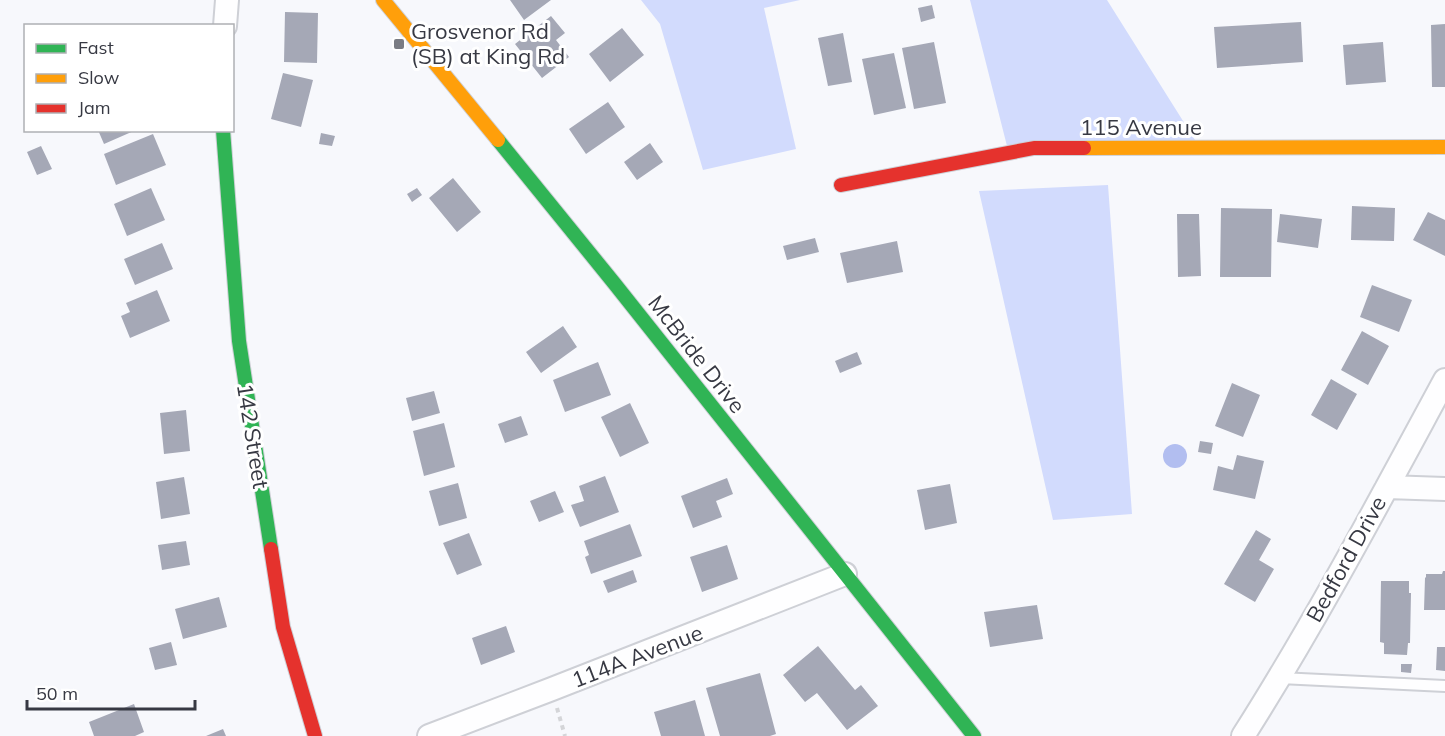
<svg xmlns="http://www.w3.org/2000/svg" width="1445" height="736" viewBox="0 0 1445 736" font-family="Mulish,sans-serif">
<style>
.green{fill:#d2dbfd}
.water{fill:#b2bef0}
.building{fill:#a5a8b6}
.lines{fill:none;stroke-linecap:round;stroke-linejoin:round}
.lane-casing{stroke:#ced0d6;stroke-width:14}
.street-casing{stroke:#ced0d6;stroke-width:26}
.fast-casing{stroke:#ced0d6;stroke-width:16}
.slow-casing{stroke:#ced0d6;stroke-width:16}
.jam-casing{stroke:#ced0d6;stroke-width:16}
.path{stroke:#d4d5d8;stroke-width:4;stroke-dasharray:4.5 4.5;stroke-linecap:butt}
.lane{stroke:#fefeff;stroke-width:10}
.street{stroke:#fefeff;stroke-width:22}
.fast{stroke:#30b455;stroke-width:14}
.slow{stroke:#ff9f0a;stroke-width:14}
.jam{stroke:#e5322d;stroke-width:14}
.poi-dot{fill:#7a7c84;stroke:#fff;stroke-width:2}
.labels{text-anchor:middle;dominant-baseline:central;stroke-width:6;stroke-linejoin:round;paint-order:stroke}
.poi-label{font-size:22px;fill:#373943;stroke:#fff;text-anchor:start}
.street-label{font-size:22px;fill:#373943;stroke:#fff}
</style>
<rect width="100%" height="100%" fill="#f7f8fc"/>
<!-- green -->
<path class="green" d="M 641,0 L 800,0 L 764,8 L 796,149 L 703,170 L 660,24 Z
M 970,0 L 1107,0 L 1195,140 L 1007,146 Z
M 1108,185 L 1132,514 L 1053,520 L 979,191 Z"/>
<!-- water -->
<path class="water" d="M1163 456a12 12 0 1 1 24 0a12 12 0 1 1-24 0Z"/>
<!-- building -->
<path class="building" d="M 510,0 L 551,0 L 524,20 Z
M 932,5 L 935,18 L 921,22 L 918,8 Z
M 285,12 L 318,13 L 317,63 L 284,62 Z
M 551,16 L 565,33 L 556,40 L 569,57 L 542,78 L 515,44 Z
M 1301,22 L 1303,62 L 1217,68 L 1214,27 Z
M 1445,24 L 1445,87 L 1432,87 L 1431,25 Z
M 622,28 L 644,55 L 610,82 L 589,54 Z
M 843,33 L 852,82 L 828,86 L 818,38 Z
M 934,42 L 946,103 L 914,109 L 902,48 Z
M 1383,42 L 1386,82 L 1346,85 L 1343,45 Z
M 894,53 L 906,108 L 874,115 L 862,59 Z
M 283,73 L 313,80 L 301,127 L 271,119 Z
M 608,102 L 625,127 L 586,154 L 569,129 Z
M 98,130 L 136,130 L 104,144 Z
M 321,133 L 335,136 L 332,146 L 319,144 Z
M 153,134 L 166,165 L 116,185 L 104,154 Z
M 650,143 L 663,162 L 637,180 L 624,162 Z
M 41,146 L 52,169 L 37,175 L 27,152 Z
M 453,178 L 481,212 L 457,232 L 429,198 Z
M 151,188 L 165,220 L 127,236 L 114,204 Z
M 417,188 L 422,195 L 412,202 L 407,194 Z
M 1352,206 L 1395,208 L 1394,241 L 1351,240 Z
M 1221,208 L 1272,209 L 1271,277 L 1220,277 Z
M 1428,212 L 1445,220 L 1445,256 L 1413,240 Z
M 1177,214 L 1199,214 L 1201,276 L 1178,277 Z
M 1280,214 L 1322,219 L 1318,248 L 1277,242 Z
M 815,238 L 819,252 L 787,260 L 783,246 Z
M 897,241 L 903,272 L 847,283 L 840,253 Z
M 162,243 L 173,269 L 135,285 L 124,259 Z
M 1372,285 L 1412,300 L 1399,332 L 1360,317 Z
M 157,290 L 170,321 L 130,338 L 121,316 L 130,312 L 126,303 Z
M 563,326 L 577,347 L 541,373 L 526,352 Z
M 1362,331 L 1389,346 L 1368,385 L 1341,370 Z
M 857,352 L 862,364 L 840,373 L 835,361 Z
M 598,362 L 611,395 L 565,412 L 553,380 Z
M 1331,379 L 1357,394 L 1337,430 L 1311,415 Z
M 1232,383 L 1260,395 L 1243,437 L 1215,426 Z
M 434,391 L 440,413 L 412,421 L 406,398 Z
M 630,403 L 649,443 L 620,457 L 601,417 Z
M 186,410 L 190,451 L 164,454 L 160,413 Z
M 521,416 L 528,435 L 505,443 L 498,424 Z
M 444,423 L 455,467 L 424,476 L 413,431 Z
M 1200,441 L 1213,443 L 1211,454 L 1198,452 Z
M 1237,455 L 1264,461 L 1255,499 L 1213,490 L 1218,466 L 1233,470 Z
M 605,476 L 619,512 L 580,527 L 571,505 L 584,501 L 579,486 Z
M 184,477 L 190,514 L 161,519 L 156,482 Z
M 727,478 L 733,494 L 716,501 L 722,517 L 693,528 L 681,496 Z
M 458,483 L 467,518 L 439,526 L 429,491 Z
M 950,484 L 957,523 L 925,530 L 917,490 Z
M 555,491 L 564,512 L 539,522 L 530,501 Z
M 630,524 L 642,556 L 591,574 L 585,557 L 589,555 L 584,541 Z
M 1256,530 L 1271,539 L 1259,560 L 1274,569 L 1255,602 L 1224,584 Z
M 469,533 L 482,565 L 457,575 L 443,543 Z
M 186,541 L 190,565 L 162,570 L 158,545 Z
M 727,545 L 738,579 L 702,592 L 690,557 Z
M 633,570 L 637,582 L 608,593 L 603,581 Z
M 1443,571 L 1445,571 L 1445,610 L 1424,610 L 1425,578 L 1426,577 L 1426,574 L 1442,574 Z
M 1381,581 L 1409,581 L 1409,593 L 1411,593 L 1410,643 L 1408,643 L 1407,655 L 1384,654 L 1384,643 L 1380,642 Z
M 219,597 L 227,627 L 183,639 L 175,609 Z
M 1037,605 L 1043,639 L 990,647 L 984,612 Z
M 506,626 L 515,652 L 481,665 L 472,638 Z
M 171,642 L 177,665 L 155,670 L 149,648 Z
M 818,646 L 855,690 L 861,685 L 878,706 L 847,730 L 817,693 L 805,702 L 783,675 Z
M 1437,647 L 1445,647 L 1445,671 L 1436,670 Z
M 1401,664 L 1412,664 L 1411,673 L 1401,672 Z
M 760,673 L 776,734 L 770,736 L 720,736 L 706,688 Z
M 695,700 L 705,736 L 661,736 L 654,712 Z
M 134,704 L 144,732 L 135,736 L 94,736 L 89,722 Z
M 223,729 L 226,736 L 206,736 Z"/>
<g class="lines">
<defs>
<path id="lane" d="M 1280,678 L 1445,686"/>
<path id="street" d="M 225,26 L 227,0
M 1387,487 L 1445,489
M 429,736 L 552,689 L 845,574
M 1243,736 C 1316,621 1380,500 1445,380"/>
<path id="fast" d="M 223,130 L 239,341 L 271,549
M 498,140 L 614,283 L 974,736"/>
<path id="slow" d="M 383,0 L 498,140
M 1084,148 L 1445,147"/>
<path id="jam" d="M 841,185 L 1034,148 L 1084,148
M 271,549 L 283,627 L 315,736"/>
</defs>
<!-- lane casing -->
<use href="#lane" class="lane-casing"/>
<!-- street casing -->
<use href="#street" class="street-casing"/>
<!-- fast casing -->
<use href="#fast" class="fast-casing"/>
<!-- slow casing -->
<use href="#slow" class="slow-casing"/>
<!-- jam casing -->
<use href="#jam" class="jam-casing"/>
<!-- path -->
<path class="path" d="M 557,708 L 565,736"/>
<!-- lane -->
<use href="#lane" class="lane"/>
<!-- street -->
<use href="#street" class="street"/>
<!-- fast -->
<use href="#fast" class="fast"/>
<!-- slow -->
<use href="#slow" class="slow"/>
<!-- jam -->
<use href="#jam" class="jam"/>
</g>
<!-- markers -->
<rect class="poi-dot" x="393" y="38" width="12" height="12" rx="3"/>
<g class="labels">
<!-- poi labels -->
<g class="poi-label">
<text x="411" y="31">Grosvenor Rd<tspan x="411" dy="25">(SB) at King Rd</tspan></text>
</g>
<!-- street labels -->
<g class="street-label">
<text x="1141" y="127">115 Avenue</text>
<text transform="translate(697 354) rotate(52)">McBride Drive</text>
<text transform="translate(253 436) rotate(81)">142 Street</text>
<text transform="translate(1346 559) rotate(-61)">Bedford Drive</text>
<text transform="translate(637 656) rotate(-21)">114A Avenue</text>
</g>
</g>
<!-- legend -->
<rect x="24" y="24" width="210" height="108" fill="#ffffff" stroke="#afb0b4" stroke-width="1.5"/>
<rect x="36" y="44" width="30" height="9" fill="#30b455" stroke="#afb0b4" stroke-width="1.5"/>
<text x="78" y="54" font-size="18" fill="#373943">Fast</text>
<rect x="36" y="74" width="30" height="9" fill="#ff9f0a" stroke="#afb0b4" stroke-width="1.5"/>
<text x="78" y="84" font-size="18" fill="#373943">Slow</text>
<rect x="36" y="104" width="30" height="9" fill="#e5322d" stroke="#afb0b4" stroke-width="1.5"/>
<text x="78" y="114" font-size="18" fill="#373943">Jam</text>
<!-- scale -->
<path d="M27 700v9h168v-9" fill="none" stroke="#373943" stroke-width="3"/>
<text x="36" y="700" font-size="18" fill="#373943" stroke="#ffffff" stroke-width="4.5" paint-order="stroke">50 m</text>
</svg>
